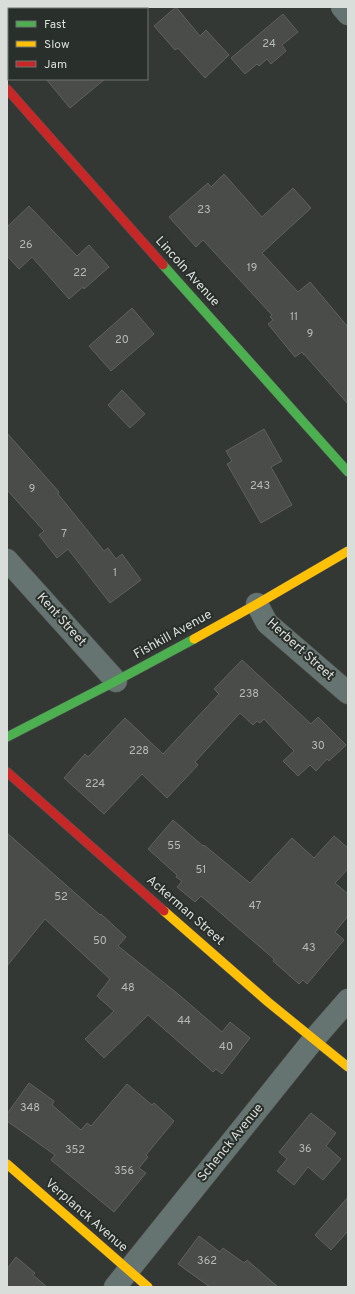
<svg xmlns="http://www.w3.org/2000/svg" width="355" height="1294" viewBox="0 0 355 1294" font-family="Overpass,sans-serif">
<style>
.building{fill:#4a4c4a;stroke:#5f615f}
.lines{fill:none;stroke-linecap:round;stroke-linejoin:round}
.street-casing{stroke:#535553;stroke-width:23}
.fast-casing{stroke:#535553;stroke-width:10}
.slow-casing{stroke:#535553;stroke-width:10}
.jam-casing{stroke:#535553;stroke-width:10}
.street{stroke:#657471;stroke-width:22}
.fast{stroke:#4caf50;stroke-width:9}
.slow{stroke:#ffc107;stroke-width:9}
.jam{stroke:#c62828;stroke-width:9}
.labels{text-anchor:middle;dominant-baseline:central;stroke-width:4;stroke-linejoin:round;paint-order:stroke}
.number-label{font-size:11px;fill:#b6bab7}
.street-label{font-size:13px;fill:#dadedb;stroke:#292f2a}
</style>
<rect width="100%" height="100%" fill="#343835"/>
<!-- building -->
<path class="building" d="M 176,7 L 200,36 L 206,30 L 229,55 L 205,78 L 178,48 L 175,50 L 154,26 Z
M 283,14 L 298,32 L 282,45 L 286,51 L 271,64 L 267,59 L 259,66 L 257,64 L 245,74 L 231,58 Z
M 46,79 L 105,79 L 70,108 Z
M 224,174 L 262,217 L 293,188 L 311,208 L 262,253 L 298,292 L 310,282 L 348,327 L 348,404 L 304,354 L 304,355 L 302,352 L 295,357 L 268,324 L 273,320 L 270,317 L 272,315 L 203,240 L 196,247 L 169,217 L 208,183 L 211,187 Z
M 29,206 L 77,256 L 89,245 L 109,267 L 84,289 L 83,287 L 69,299 L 32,257 L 19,269 L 7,256 L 7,227 Z
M 132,308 L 154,334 L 111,371 L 89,346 Z
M 122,390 L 145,414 L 130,428 L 108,405 Z
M 264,429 L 282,461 L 271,467 L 292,505 L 261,523 L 227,464 L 232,461 L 226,451 Z
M 7,433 L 59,492 L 58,494 L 104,551 L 108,548 L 116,559 L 122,554 L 141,580 L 110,603 L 68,549 L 57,558 L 39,535 L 44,531 L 7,490 Z
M 242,660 L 311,724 L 318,717 L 346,745 L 329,761 L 327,759 L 316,771 L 310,765 L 298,776 L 283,761 L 294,751 L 264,719 L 260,723 L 257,721 L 253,725 L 240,713 L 195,762 L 198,765 L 167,798 L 142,774 L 104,814 L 64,778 L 85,754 L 88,757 L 125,718 L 163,754 L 219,694 L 214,689 Z
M 173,820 L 203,846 L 204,845 L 250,883 L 292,838 L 314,858 L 334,836 L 348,848 L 348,869 L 335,883 L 348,894 L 348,916 L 335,932 L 344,940 L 307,984 L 303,980 L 299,984 L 273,961 L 274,959 L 201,896 L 195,902 L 177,887 L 182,881 L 176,877 L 177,875 L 148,849 Z
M 7,833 L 100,915 L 101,914 L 126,937 L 118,946 L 178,994 L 222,1032 L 230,1022 L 250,1038 L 222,1074 L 216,1069 L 213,1072 L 148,1015 L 104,1058 L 85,1039 L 114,1011 L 97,996 L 110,979 L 45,919 L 7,966 Z
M 29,1083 L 54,1101 L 52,1105 L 81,1130 L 87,1123 L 91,1126 L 127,1084 L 152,1105 L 154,1103 L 174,1121 L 146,1155 L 148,1157 L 139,1168 L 146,1173 L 114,1212 L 51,1160 L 55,1155 L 7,1121 L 7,1114 Z
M 311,1113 L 336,1133 L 326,1146 L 341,1159 L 323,1180 L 308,1167 L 294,1185 L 277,1171 L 287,1159 L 279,1152 Z
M 348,1197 L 348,1231 L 331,1250 L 315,1235 Z
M 199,1236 L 220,1252 L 223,1248 L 244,1263 L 247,1260 L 278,1287 L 210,1287 L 178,1264 Z
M 16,1257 L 35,1273 L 33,1275 L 47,1287 L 7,1287 L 7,1269 Z"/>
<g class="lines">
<defs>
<path id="street" d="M 342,7 L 348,14
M 7,560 L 116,681
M 257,604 L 267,623 L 348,693
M 115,1287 L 314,1039 L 348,1000"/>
<path id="fast" d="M 163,265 L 348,472
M 7,737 L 116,681 L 194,639"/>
<path id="slow" d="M 194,639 L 257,604 L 348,551
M 164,911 L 268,1002 L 348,1067
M 7,1164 L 148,1287"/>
<path id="jam" d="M 7,89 L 163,265
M 7,772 L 164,911"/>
</defs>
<!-- street casing -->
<use href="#street" class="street-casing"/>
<!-- fast casing -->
<use href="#fast" class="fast-casing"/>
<!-- slow casing -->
<use href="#slow" class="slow-casing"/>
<!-- jam casing -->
<use href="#jam" class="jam-casing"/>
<!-- street -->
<use href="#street" class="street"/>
<!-- fast -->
<use href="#fast" class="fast"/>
<!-- slow -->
<use href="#slow" class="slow"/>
<!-- jam -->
<use href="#jam" class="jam"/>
</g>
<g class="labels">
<!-- number labels -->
<g class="number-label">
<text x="269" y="44">24</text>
<text x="204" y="210">23</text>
<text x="26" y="245">26</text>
<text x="252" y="268">19</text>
<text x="80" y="273">22</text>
<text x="294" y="317">11</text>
<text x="310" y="334">9</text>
<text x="122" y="340">20</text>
<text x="260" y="486">243</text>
<text x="32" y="489">9</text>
<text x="64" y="534">7</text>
<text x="115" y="573">1</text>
<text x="249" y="694">238</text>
<text x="318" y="746">30</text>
<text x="139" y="751">228</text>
<text x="95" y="784">224</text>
<text x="174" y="846">55</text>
<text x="201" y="870">51</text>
<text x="61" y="897">52</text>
<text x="255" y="906">47</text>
<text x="100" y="941">50</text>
<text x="309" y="948">43</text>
<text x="128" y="988">48</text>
<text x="184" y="1021">44</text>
<text x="226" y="1047">40</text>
<text x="30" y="1108">348</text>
<text x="305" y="1149">36</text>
<text x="75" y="1150">352</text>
<text x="124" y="1171">356</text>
<text x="207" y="1261">362</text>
</g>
<!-- street labels -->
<g class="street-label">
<text transform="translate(187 272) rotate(48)">Lincoln Avenue</text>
<text transform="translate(61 620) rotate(48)">Kent Street</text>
<text transform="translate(173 635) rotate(-29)">Fishkill Avenue</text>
<text transform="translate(300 650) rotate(42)">Herbert Street</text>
<text transform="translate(185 911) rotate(41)">Ackerman Street</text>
<text transform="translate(231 1143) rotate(-51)">Schenck Avenue</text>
<text transform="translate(86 1216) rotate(41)">Verplanck Avenue</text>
</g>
</g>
<!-- border -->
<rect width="355" height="1294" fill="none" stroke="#dadedb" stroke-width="16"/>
<!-- legend -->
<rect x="8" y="8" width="140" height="72" fill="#292f2a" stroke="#707571"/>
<rect x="16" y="21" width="20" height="6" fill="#4caf50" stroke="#707571"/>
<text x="44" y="28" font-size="12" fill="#dadedb">Fast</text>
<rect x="16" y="41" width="20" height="6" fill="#ffc107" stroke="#707571"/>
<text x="44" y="48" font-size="12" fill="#dadedb">Slow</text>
<rect x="16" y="61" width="20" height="6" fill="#c62828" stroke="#707571"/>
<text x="44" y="68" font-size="12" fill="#dadedb">Jam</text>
</svg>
